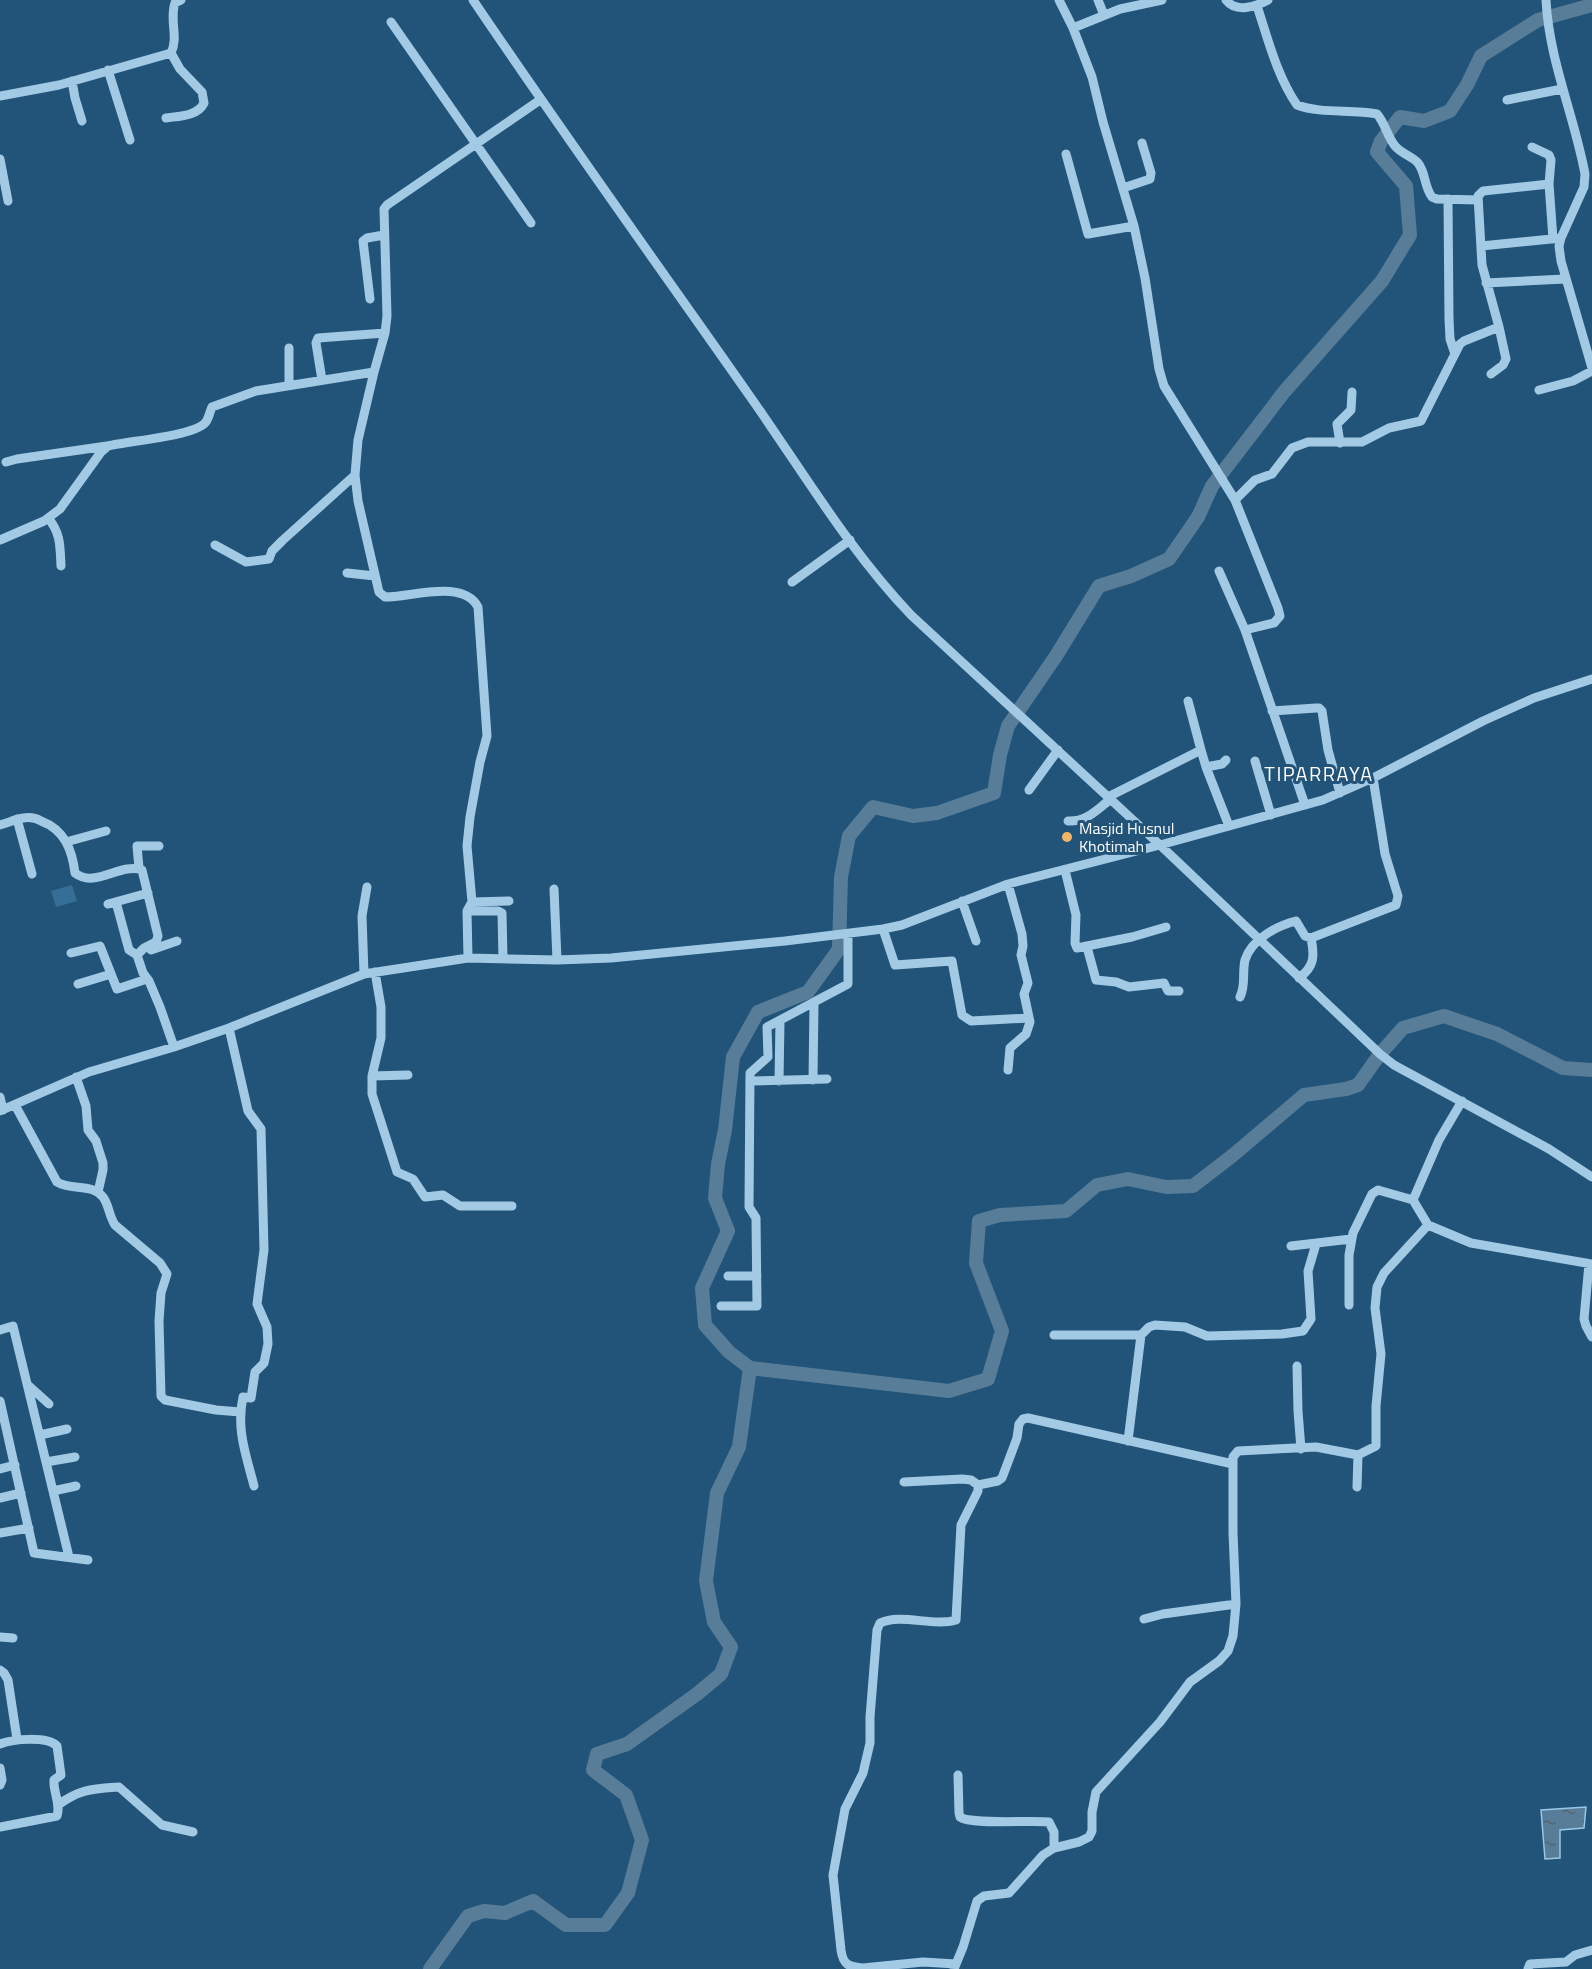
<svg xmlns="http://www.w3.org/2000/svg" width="1592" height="1969" viewBox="0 0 1592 1969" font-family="'Titillium Web',sans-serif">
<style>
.pitch{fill:#356e97}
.water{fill:url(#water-ripples);stroke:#97c7e6;stroke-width:1.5}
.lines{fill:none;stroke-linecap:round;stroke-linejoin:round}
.river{stroke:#587d98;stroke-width:14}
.minor{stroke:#a3cae5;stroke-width:9}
.poi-dot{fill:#f1b565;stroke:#225479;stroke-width:2}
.labels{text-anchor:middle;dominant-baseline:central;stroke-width:6;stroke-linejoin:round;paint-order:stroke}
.poi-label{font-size:16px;fill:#fff;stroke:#225479;text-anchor:start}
.quarter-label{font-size:20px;letter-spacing:1.5px;fill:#fff;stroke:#225479}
</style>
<defs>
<pattern id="water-ripples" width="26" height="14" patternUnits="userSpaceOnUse" patternTransform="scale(1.5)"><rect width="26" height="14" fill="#587d98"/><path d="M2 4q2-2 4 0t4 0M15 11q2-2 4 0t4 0" fill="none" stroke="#526472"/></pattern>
</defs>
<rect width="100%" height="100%" fill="#225479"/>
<!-- pitch -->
<path class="pitch" d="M 72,885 L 77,901 L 56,907 L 51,891 Z"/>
<!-- water -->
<path class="water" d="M 1586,1807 L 1584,1828 L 1560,1830 L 1560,1858 L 1545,1859 L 1541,1810 Z"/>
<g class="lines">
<!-- river -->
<path class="river" d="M 1592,5 L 1538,20 L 1481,56 L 1467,85 L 1450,111 L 1424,121 L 1400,117 L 1381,141 L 1377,152 L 1406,186 L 1410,235 L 1382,281 L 1284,392 L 1212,486 L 1198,517 L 1169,559 L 1131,576 L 1099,586 L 1056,656 L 1008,726 L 1000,755 L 994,793 L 937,813 L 913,816 L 873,807 L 849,836 L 841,877 L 839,949 L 808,992 L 758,1012 L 733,1057 L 725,1130 L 718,1164 L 715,1198 L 728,1231 L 702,1288 L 705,1325 L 729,1352 L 750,1368 L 949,1391 L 988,1379 L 1002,1331 L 976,1263 L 979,1221 L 1000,1215 L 1066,1211 L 1097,1185 L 1128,1179 L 1166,1187 L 1193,1186 L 1232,1156 L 1304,1095 L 1346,1089 L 1358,1085 L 1380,1054 L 1403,1028 L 1444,1016 L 1497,1034 L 1563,1068 L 1592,1070
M 430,1969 L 468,1916 L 484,1911 L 505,1913 L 533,1901 L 566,1925 L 605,1925 L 628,1893 L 642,1840 L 626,1795 L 593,1770 L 597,1754 L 627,1744 L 697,1694 L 721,1674 L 731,1647 L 714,1622 L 706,1581 L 717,1493 L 739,1447 L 750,1368"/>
<!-- minor -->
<path class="minor" d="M 473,0 C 563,133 657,264 749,395 C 802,470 848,549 911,615 L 1160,845 L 1323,800 L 1373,778 L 1483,721 L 1534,698 L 1592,679
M 1059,0 L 1073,28 L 1092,77 L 1103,122 L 1134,226 L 1145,278 L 1159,369 L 1164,386 L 1235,500 L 1278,608 L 1280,616 L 1274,623 L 1245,630 L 1305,805
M 1098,0 L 1104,15
M 1226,0 C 1236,13 1255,7 1268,0
M 1546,0 C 1549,60 1574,115 1585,174 L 1584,187 L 1561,238 L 1559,246 L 1561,261 L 1592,368
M 1257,6 C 1268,39 1277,76 1297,105 C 1321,114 1351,109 1377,114 C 1385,123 1387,136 1395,146 C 1402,154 1413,157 1418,163 C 1426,173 1424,187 1432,197 L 1437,199 L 1478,200
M 391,22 L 531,223
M 1073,28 L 1120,9 L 1162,0
M 108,70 L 130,140
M 72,81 L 75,98 L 82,121
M 0,96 L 59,85 L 171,53 C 179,37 169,20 175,3 L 181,0
M 1507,100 L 1562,89
M 166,118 C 179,116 198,116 204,103 L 202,92 L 180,69 L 171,53
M 1066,154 L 1088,234 L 1134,226
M 0,159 L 8,201
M 1549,184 L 1553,239
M 1123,188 L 1150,179 L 1151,173 L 1142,143
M 1448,199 L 1449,319 L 1450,339 L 1455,354
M 1481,246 L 1561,238
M 1486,283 L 1565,279
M 370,299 L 363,241 L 367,238 L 384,235
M 374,372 L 358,440 L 355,475 L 358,501 L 379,592 L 385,597 C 412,597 463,579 478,607 L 487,736 L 480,762 L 470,817 L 467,846 L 472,902 L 467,911 L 468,958
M 1491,374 L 1503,365 L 1506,359 L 1499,327
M 322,380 L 316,343 L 318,338 L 385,333
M 289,385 L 289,348
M 1539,390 L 1573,381 L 1592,371
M 1340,443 L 1337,424 L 1351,410 L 1352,392
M 6,462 L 17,459 L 107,446
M 1235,500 L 1255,480 L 1272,474 L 1292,448 L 1308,442 L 1362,442 L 1389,428 L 1421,421 L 1460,344 L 1464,341 L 1499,327 L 1482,265 L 1478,196 L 1483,191 L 1549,184 L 1551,160 L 1549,155 L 1532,147
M 48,518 C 61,533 60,547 61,566
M 0,540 L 44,521 L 60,509 L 101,452 L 108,446 C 129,441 191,436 204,424 C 209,420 209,413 212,407 L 256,391 L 374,372 L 385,333 L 387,316 L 384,209 L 387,205 L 540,100
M 215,545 L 246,562 L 269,559 L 272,551 L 283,540 L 355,475
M 1219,571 L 1245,630
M 347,573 L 375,576
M 792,582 L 850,540
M 1188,701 L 1201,750
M 1272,711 L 1316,708 L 1319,708 L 1322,711 L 1328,750 L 1340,793
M 1255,761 L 1271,815
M 1206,767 L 1222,764 L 1226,760
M 1029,790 L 1058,750
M 1108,797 L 1201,750 L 1206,767 L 1229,826
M 17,819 L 32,874
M 1068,821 C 1087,822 1096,810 1111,799
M 0,825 C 8,823 15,819 23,818 C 29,817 36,818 41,821 C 65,830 72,850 75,873 C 95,889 121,862 142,870 L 158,936 L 156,942 L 144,948 L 137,955
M 66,842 L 106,831
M 139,868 L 137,846 L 159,846
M 1065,870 L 1076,915 L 1075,943 L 1077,948 L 1132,937 L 1166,927
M 554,889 L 557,960
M 962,901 L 976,941
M 116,902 L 129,950 L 137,955 L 143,973 L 149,981 L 160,1007 L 174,1047
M 472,902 L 509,901
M 108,904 L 148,893
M 467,911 L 498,911 L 502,913 L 503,959
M 883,929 L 895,965 L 952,961 L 962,1015 L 971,1021 L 1029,1018
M 1087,947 L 1096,980 L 1116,982 L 1129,987 L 1164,983 L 1168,991 L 1179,991
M 151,950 L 177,941
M 71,953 L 100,946 L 117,989 L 147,979
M 375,972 L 381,1007 L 381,1038 L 372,1076 L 372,1094 L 397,1172 L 413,1179 L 425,1197 L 443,1195 L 460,1206 L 512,1206
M 364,974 L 362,916 L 367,887
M 1299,978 C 1314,967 1315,957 1311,938
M 78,984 L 111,974
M 1240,997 C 1246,985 1242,973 1245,960 C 1251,940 1276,926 1296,921 L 1305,936 L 1311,938 L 1396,905 L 1398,896 L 1385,854 L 1373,778
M 229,1028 L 248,1111 L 261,1129 L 264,1250 L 257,1304 L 267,1327 L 268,1344 L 264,1363 L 255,1372 L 251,1398 L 243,1397 C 236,1429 246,1455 254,1486
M 1008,1070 L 1010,1048 L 1026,1034 L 1030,1022 L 1024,994 L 1028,983 L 1021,955 L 1023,946 L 1022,934 L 1008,884
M 372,1076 L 408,1075
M 76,1077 L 86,1106 L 88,1130 L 96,1141 L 103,1163 L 103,1170 L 98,1192
M 813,1080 L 814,1003
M 750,1081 L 827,1079
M 779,1081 L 780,1021
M 0,1097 L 3,1110
M 15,1105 L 57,1182 C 71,1191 92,1183 103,1197 C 109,1205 109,1216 115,1225 L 160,1263 L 167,1274 L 161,1293 L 159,1321 L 161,1396 L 165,1400 L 216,1410 L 240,1412
M 0,1111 L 89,1072 L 174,1047 L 229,1028 L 364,974 L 468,958 L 557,960 L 611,958 L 785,941 L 883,929 L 902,925 L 1008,884 L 1160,845 L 1380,1054 L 1394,1065 L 1549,1149 L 1592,1177
M 1428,1225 L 1471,1243 L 1592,1264
M 1428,1225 L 1413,1200 L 1439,1140 L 1462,1101
M 1291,1246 L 1351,1239
M 1589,1264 L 1584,1319 L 1586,1326 L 1592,1337
M 728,1276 L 757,1276
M 1349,1305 L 1349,1255 L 1353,1233 L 1372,1194 L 1378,1190 L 1413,1200
M 721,1306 L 757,1306 L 756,1218 L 749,1207 L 750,1073 L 768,1057 L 767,1027 L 848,984 L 848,934
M 0,1330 L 13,1326 L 69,1557
M 1054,1335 L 1141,1335
M 1297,1366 L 1298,1411 L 1301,1449
M 29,1386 L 49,1404
M 0,1401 L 34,1553 L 88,1560
M 40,1435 L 67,1429
M 1128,1441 L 1141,1335 L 1149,1327 L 1155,1325 L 1185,1327 L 1207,1336 L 1282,1334 L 1303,1331 L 1311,1319 L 1308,1271 L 1316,1244
M 46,1462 L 75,1457
M 0,1469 L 15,1465
M 904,1482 L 962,1479 L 971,1480 L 978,1485 L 978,1491 L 961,1525 L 956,1620 C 933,1627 901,1613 880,1623 L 877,1630 L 870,1717 L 870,1743 L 863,1773 L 845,1809 L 833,1875 L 841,1950 C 843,1965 849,1967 863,1968 L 923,1962 L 956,1964
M 978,1485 L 998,1481 L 1002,1478 L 1017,1438 L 1019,1424 L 1023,1419 L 1028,1418 L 1233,1464
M 1357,1487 L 1358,1455
M 53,1491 L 76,1486
M 0,1498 L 21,1493
M 0,1533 L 29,1528
M 1144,1619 L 1163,1614 L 1236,1604
M 0,1637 L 13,1638
M 0,1670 L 4,1673 L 8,1680 L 17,1739
M 0,1744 C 13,1739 47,1736 57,1746 L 61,1775 L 54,1780 C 53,1793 61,1803 57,1816 L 0,1827
M 0,1768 L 2,1780 L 0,1785
M 958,1775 L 959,1813 L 960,1817 C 971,1825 1030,1820 1049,1822 L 1054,1832 L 1054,1848
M 58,1805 C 80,1789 92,1789 119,1787 L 162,1825 L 193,1832
M 954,1969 L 963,1947 L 977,1901 L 984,1896 L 1009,1893 L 1043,1855 L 1054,1848 L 1079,1842 L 1089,1837 L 1092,1831 L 1092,1812 L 1096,1792 L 1160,1722 L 1190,1682 L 1219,1661 L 1228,1651 L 1233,1636 L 1236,1604 L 1233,1533 L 1233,1457 L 1238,1451 L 1316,1447 L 1358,1455 L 1376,1446 L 1376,1406 L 1381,1354 L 1375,1308 L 1377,1287 L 1384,1273 L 1428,1225
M 1528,1969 L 1530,1964 L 1566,1962 L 1575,1955 L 1592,1950"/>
</g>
<!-- markers -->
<circle class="poi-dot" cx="1067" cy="837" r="6"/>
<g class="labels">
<!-- poi labels -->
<g class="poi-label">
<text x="1079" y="828">Masjid Husnul<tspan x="1079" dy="18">Khotimah</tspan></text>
</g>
<!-- quarter labels -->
<g class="quarter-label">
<text x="1319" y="773">TIPARRAYA</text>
</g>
</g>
</svg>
